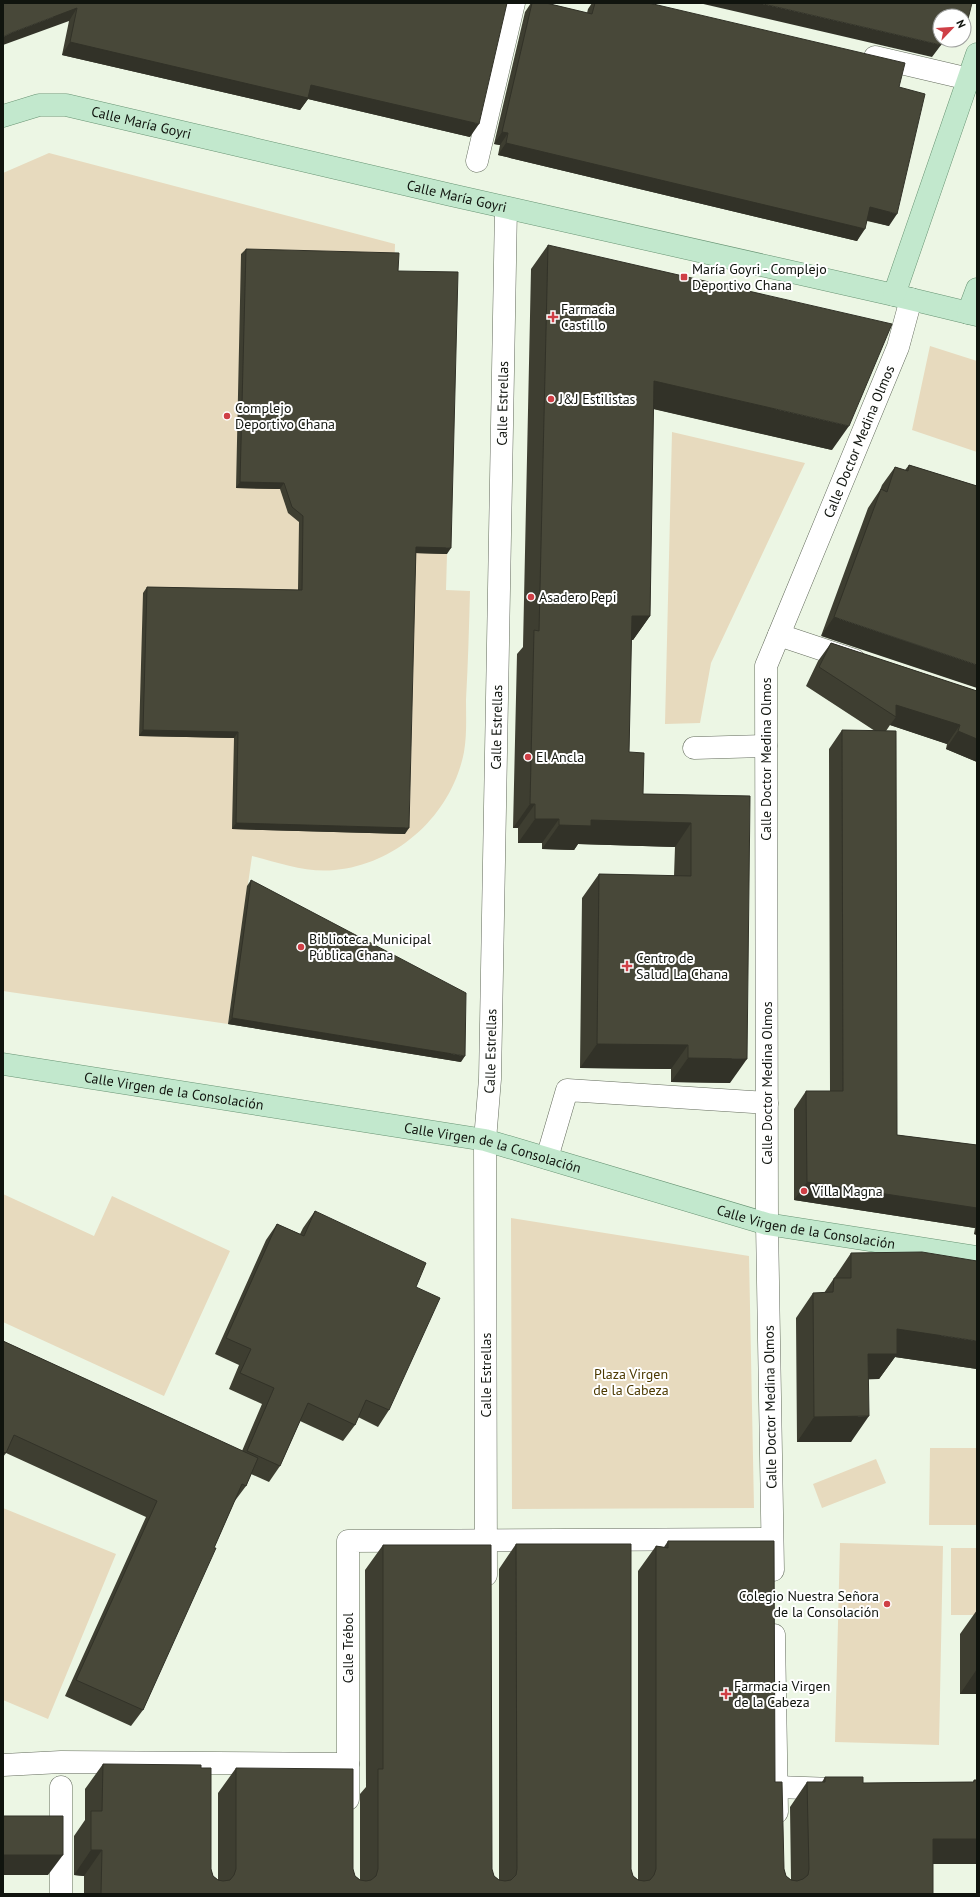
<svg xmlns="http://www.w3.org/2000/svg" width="980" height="1897" viewBox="0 0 980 1897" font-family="'PT Sans',sans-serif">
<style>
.green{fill:#e7dabe}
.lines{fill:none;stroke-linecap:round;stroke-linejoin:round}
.minor-casing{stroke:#646c5d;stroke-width:23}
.major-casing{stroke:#699474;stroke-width:23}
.minor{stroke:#fff;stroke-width:22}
.major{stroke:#c2e8cd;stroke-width:22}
.wall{fill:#3e3e31}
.shaded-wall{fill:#323228}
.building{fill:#484839;stroke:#323228}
.poi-dot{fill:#cf3f46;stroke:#fff;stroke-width:1.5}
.labels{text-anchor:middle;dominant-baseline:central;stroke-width:4;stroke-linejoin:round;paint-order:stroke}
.street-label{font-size:14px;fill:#10140e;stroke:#fff}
.poi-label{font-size:14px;fill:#10140e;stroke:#fff;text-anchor:start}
.park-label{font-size:14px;fill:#4c3900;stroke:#fff}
</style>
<rect width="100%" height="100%" fill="#ecf6e4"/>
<!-- green -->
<path class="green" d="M 49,153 L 395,244 L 394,277 L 447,554 L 446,590 L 470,591 C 469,628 468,664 466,700 C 466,717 467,735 464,752 C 452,814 398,864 335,870 C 307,873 279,863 252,856 L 228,1024 L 3,991 L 3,173 Z
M 930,346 L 977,361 L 977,452 L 912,430 Z
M 672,432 L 805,463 L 711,663 L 700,723 L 665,724 Z
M 3,1194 L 94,1236 L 112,1196 L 230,1251 L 164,1396 L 3,1322 Z
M 511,1218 L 749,1256 L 754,1508 L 512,1509 Z
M 930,1448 L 977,1448 L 977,1525 L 929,1525 Z
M 876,1459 L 886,1483 L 822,1508 L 813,1484 Z
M 3,1508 L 116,1554 L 48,1719 L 3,1700 Z
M 840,1543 L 943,1546 L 939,1745 L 835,1742 Z
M 951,1548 L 977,1548 L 977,1615 L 951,1615 Z"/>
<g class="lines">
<defs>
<g id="minor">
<path d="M 875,57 L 969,79"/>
<path d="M 477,161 L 514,3"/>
<path d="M 779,635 L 854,660"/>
<path d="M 694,748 L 766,746"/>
<path d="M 547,1158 L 567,1090 L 767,1103"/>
<path id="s1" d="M 773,1570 L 767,1224 L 766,666 L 898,347 L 911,299"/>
<path id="s2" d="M 486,1575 L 485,1140 L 490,1079 L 506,208"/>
<path d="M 774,1635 L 777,1812"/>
<path d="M 3,1765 L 61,1762 L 348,1764"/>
<path d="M 776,1787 L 834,1789"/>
<path d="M 348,1799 L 348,1541 L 772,1539"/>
<path d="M 61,1894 L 61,1787"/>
</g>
<g id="major">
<path id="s3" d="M 3,116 L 39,105 L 66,105 L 451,195 L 894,295 L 977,315"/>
<path d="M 894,295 L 977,54"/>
<path d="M 968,313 L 977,289"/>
<path id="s4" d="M 3,1064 L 485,1140 L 767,1224 L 977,1257"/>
</g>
</defs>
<!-- minor casing -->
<use href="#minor" class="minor-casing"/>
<!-- major casing -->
<use href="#major" class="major-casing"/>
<!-- minor -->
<use href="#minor" class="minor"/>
<!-- major -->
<use href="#major" class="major"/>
</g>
<!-- wall -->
<path class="wall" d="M 3,3 L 507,3 L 470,137 L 308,99 L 300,110 L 62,55 L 69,21 Z
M 531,3 L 546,3 L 587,13 L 588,9 L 592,3 L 649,3 L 899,87 L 889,226 L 867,221 L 857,241 L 498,155 L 500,145 L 494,144 L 525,12 Z
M 548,245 L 832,450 L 653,409 L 650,616 L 633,640 L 631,640 L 629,752 L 643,794 L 750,796 L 730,1083 L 671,1082 L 671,1069 L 580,1068 L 582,898 L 599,874 L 674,876 L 675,847 L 578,844 L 574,850 L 542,849 L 542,843 L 518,843 L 518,828 L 513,828 L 517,654 L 523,647 L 531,269 Z
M 246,249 L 398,271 L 447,554 L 416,553 L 405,834 L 232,829 L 234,738 L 139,736 L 143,593 L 147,587 L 298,590 L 299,522 L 288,513 L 280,489 L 236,488 L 241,254 Z
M 909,465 L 977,486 L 821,636 L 868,508 L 880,490 L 882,485 L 895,467 L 905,470 Z
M 831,643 L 977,691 L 977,762 L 946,749 L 947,744 L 890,725 L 886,731 L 897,1135 L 977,1145 L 977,1235 L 974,1234 L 975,1228 L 794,1200 L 794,1109 L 806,1091 L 830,1091 L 829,749 L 842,730 L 875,731 L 806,686 L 818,661 Z
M 251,880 L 461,1062 L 228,1024 L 247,886 Z
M 315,1211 L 416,1287 L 389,1410 L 378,1427 L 358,1417 L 355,1425 L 343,1441 L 300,1421 L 280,1466 L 269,1482 L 251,1474 L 246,1486 L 234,1502 L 143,1710 L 131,1726 L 65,1696 L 146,1517 L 6,1453 L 3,1457 L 3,1341 L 242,1451 L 262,1404 L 229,1389 L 239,1365 L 215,1354 L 266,1240 L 277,1224 L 300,1234 L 303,1228 Z
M 851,1253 L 977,1369 L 895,1357 L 879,1379 L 868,1379 L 851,1442 L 797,1442 L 796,1318 L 813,1293 L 824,1293 Z
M 668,1541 L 775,1782 L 784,1869 L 786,1876 L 791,1880 L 790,1807 L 807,1782 L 822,1782 L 825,1777 L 863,1783 L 973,1782 L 974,1780 L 977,1864 L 933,1864 L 933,1894 L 84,1894 L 84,1876 L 74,1875 L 74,1836 L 85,1820 L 85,1789 L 103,1764 L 211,1869 L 213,1876 L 218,1880 L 218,1793 L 236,1768 L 353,1869 L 355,1876 L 360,1880 L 360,1794 L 366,1787 L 365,1570 L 383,1545 L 494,1876 L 499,1880 L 499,1569 L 516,1544 L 633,1876 L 638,1880 L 638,1571 L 656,1546 L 664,1547 Z
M 977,1610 L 977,1694 L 960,1694 L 960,1634 Z"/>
<!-- shaded-wall -->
<path class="shaded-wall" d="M 699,3 L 759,3 L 941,45 L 932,57 Z
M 77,8 L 69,21 L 3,45 L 3,37 L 11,33 Z
M 70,42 L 311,85 L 479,124 L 470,137 L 308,99 L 300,110 L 62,55 Z
M 502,132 L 508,133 L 500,145 L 494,144 Z
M 506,143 L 865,229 L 857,241 L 498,155 Z
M 870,207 L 897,214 L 889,226 L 862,219 Z
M 654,381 L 849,426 L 832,450 L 637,405 Z
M 240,482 L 284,483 L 280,489 L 236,488 Z
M 416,547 L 451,548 L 447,554 L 412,553 Z
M 632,616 L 650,616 L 633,640 L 615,640 Z
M 834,617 L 977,665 L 977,688 L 821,636 Z
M 896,705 L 960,725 L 947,744 L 890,725 L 896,717 Z
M 143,730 L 238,732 L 234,738 L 139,736 Z
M 958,731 L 977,739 L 977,762 L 946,749 Z
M 530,804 L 535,804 L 518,828 L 513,828 Z
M 535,819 L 559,819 L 542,843 L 518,843 Z
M 591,820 L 691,823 L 675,847 L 578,844 L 574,850 L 542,849 L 559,825 Z
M 236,823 L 409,828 L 405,834 L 232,829 Z
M 232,1018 L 465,1056 L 461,1062 L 228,1024 Z
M 597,1044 L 688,1045 L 671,1069 L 580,1068 Z
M 688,1058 L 747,1059 L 730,1083 L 671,1082 Z
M 807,1182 L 977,1208 L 977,1226 L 975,1228 L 794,1200 Z
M 977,1229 L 977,1235 L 974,1234 Z
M 897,1329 L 977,1341 L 977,1369 L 895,1357 L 879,1379 L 850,1380 L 868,1354 Z
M 869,1416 L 851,1442 L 797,1442 L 814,1417 Z
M 977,1669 L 977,1694 L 960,1694 Z
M 933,1839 L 977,1839 L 977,1864 L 915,1864 Z
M 91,1850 L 102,1850 L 84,1876 L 74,1875 Z
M 3,1855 L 63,1855 L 48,1875 L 3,1875 Z"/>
<!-- building -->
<path class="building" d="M 3,3 L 507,3 L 479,124 L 311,85 L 308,98 L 70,42 L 77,8 L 11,33 L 3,37 Z
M 532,3 L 546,3 L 592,14 L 595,3 L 649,3 L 905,63 L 899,87 L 925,94 L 897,214 L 870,207 L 865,229 L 506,143 L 508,133 L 502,132 Z
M 759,3 L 972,3 L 966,27 L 964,26 L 964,16 L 940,16 L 940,40 L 942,40 L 941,45 Z
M 548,245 L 892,324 L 849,426 L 654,381 L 650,616 L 632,616 L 629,752 L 644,753 L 643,794 L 750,796 L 747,1059 L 688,1058 L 688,1045 L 597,1044 L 599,874 L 691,876 L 691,823 L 591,820 L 591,826 L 559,825 L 559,819 L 535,819 L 535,804 L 530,804 L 534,630 L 539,631 Z
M 246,249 L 399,253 L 398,271 L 458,272 L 451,548 L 416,547 L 409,828 L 236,823 L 238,732 L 143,730 L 147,587 L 302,590 L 303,516 L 292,507 L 284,483 L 240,482 Z
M 909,465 L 977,486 L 977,665 L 834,617 L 881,489 L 887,492 L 895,467 L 908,471 Z
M 831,643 L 977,691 L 977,739 L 958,731 L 960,725 L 896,705 L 896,717 L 819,667 Z
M 842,730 L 896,731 L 897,1135 L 977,1145 L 977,1208 L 807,1182 L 806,1091 L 843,1091 Z
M 251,880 L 466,993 L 465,1056 L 232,1018 Z
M 315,1211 L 426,1263 L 416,1287 L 440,1298 L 389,1410 L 366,1400 L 355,1425 L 308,1403 L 280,1466 L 247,1451 L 274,1388 L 240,1373 L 251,1349 L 226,1338 L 277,1224 L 304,1236 Z
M 922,1252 L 977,1261 L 977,1341 L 897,1329 L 897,1354 L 868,1354 L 869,1416 L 814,1417 L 813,1293 L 833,1292 L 834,1278 L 851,1278 L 851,1253 Z
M 3,1341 L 258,1458 L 246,1486 L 242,1484 L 214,1548 L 216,1548 L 143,1710 L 76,1680 L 157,1501 L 14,1435 L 6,1453 L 3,1452 Z
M 668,1541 L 774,1541 L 775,1782 L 782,1782 L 784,1869 L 786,1876 L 791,1880 L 797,1881 L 803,1879 L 808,1875 L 809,1869 L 807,1782 L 825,1782 L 825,1777 L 863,1777 L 863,1783 L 974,1782 L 974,1780 L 977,1780 L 977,1839 L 933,1839 L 933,1894 L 101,1894 L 102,1850 L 91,1850 L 91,1811 L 102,1811 L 103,1764 L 201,1765 L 201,1768 L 211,1768 L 211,1869 L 213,1876 L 218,1880 L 223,1881 L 230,1880 L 234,1875 L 236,1869 L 236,1768 L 353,1769 L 353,1869 L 355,1876 L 360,1880 L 366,1881 L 371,1880 L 376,1876 L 378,1869 L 378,1769 L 383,1769 L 383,1545 L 491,1545 L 492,1869 L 494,1876 L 499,1880 L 505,1881 L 511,1880 L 516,1875 L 517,1869 L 516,1544 L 631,1544 L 631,1869 L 633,1876 L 638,1880 L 644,1881 L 650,1880 L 654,1875 L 656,1869 L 656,1546 L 668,1548 Z
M 3,1816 L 63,1816 L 63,1855 L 3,1855 Z"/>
<!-- markers -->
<g class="poi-dot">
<rect x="680" y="273" width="8" height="8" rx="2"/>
<path d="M551 311h4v4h4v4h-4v4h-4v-4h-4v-4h4z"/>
<circle cx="551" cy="399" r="4"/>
<circle cx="227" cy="416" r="4"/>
<circle cx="531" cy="597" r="4"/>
<circle cx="528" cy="757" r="4"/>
<circle cx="301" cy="947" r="4"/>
<path d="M625 960h4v4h4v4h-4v4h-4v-4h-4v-4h4z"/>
<circle cx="804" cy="1191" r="4"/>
<circle cx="887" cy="1604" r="4"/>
<path d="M724 1688h4v4h4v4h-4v4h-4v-4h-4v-4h4z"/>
</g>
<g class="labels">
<!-- street labels -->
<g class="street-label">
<text stroke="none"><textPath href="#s3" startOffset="142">Calle María Goyri</textPath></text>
<text stroke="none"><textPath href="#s3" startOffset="466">Calle María Goyri</textPath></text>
<text stroke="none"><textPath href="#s2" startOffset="1172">Calle Estrellas</textPath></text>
<text stroke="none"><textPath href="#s1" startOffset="1147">Calle Doctor Medina Olmos</textPath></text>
<text stroke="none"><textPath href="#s2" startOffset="848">Calle Estrellas</textPath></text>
<text transform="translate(766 759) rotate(-90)">Calle Doctor Medina Olmos</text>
<text stroke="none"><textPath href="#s2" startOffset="524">Calle Estrellas</textPath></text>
<text transform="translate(767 1083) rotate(-90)">Calle Doctor Medina Olmos</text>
<text stroke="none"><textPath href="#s4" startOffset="173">Calle Virgen de la Consolación</textPath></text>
<text stroke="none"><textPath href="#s4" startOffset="497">Calle Virgen de la Consolación</textPath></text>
<text stroke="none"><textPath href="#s4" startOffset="821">Calle Virgen de la Consolación</textPath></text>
<text transform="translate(486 1375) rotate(-90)">Calle Estrellas</text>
<text transform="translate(770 1407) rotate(-91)">Calle Doctor Medina Olmos</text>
<text transform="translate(348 1648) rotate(-90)">Calle Trébol</text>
</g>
<!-- poi labels -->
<g class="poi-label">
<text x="692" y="269">María Goyri - Complejo<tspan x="692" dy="16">Deportivo Chana</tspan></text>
<text x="561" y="309">Farmacia<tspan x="561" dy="16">Castillo</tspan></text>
<text x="559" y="399">J&amp;J Estilistas</text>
<text x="235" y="408">Complejo<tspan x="235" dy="16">Deportivo Chana</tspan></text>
<text x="539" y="597">Asadero Pepi</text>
<text x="536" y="757">El Ancla</text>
<text x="309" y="939">Biblioteca Municipal<tspan x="309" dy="16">Pública Chana</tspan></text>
<text x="636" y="958">Centro de<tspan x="636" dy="16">Salud La Chana</tspan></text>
<text x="812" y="1191">Villa Magna</text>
<text x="879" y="1596" text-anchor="end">Colegio Nuestra Señora<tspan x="879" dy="16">de la Consolación</tspan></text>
<text x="734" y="1686">Farmacia Virgen<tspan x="734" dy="16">de la Cabeza</tspan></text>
</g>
<!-- park labels -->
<g class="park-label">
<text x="631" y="1374">Plaza Virgen<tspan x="631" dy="16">de la Cabeza</tspan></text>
</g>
</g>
<!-- border -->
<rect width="980" height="1897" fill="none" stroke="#10140e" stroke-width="8"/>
<!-- north arrow -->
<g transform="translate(952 28) rotate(65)"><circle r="19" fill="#ffffff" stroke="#9fa19f"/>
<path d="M0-3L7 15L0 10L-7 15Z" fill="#cf3f46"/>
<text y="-6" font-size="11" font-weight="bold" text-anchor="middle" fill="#10140e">N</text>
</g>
</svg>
